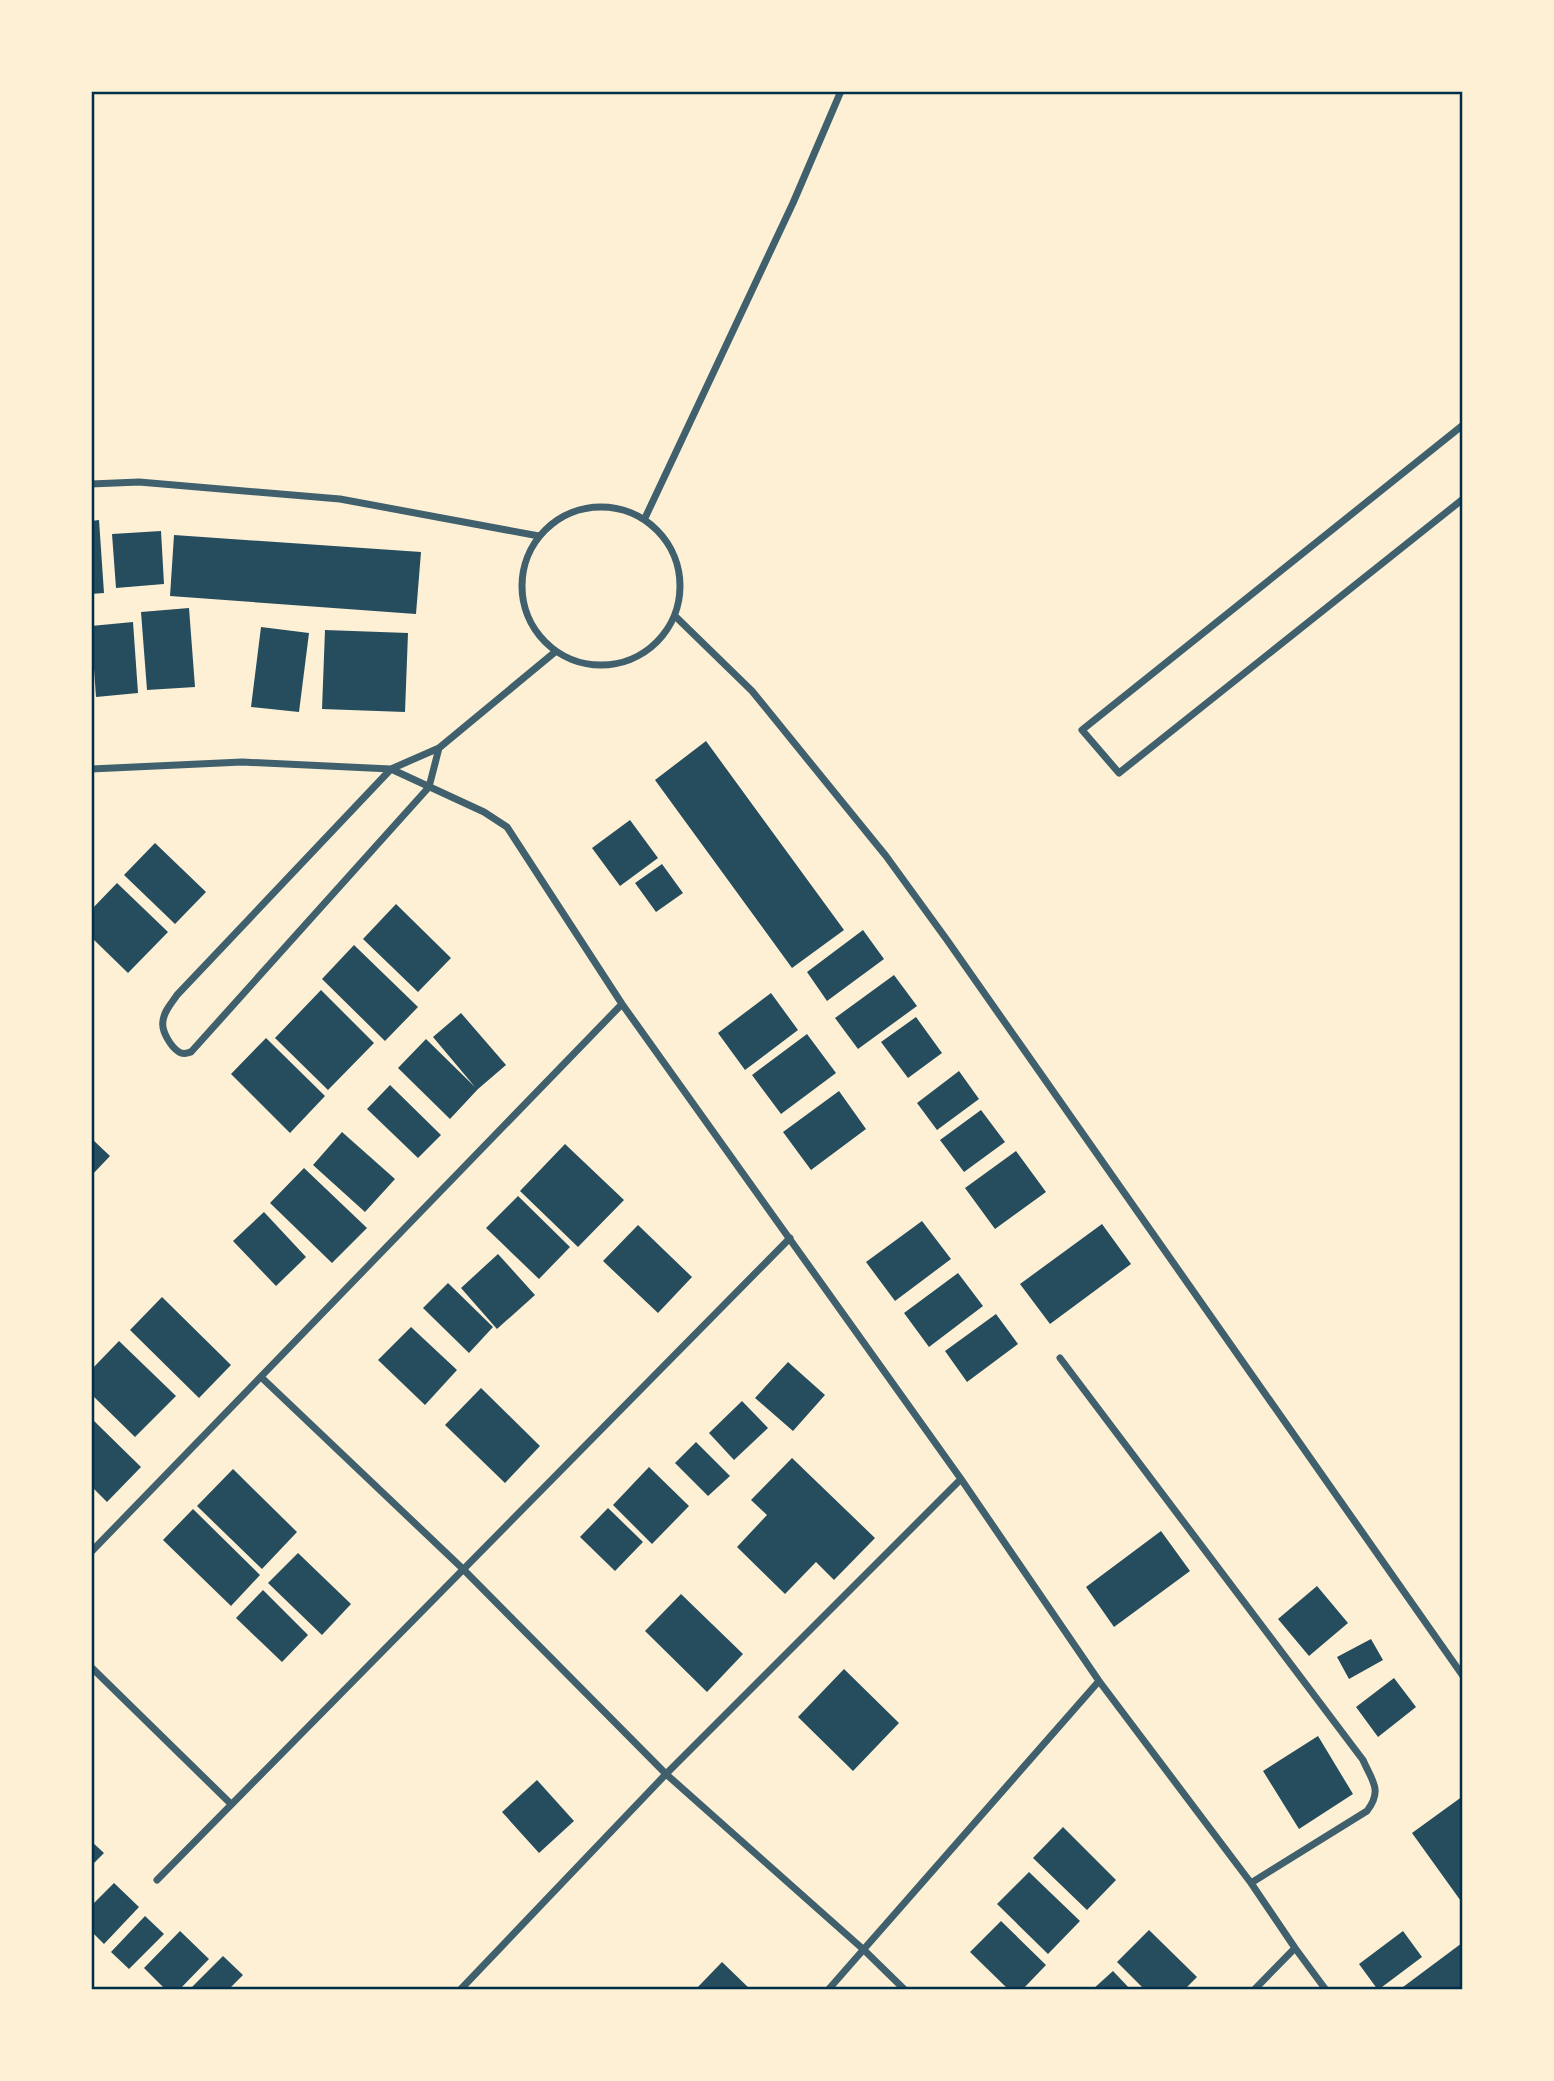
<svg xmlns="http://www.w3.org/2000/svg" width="1554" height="2081" viewBox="0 0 1554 2081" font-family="'Public Sans',sans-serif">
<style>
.building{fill:#264d5e}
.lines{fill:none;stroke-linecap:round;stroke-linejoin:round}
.minor{stroke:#3f606c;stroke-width:7}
.neatline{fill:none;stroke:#003049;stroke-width:2.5}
</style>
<rect width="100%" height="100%" fill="#fdf0d5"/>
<!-- building -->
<path class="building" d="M 99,520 L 104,593 L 91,594 L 91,521 Z
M 161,531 L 164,584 L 116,588 L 112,534 Z
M 174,535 L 421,552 L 416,614 L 170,596 Z
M 189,608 L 195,687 L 147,690 L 141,612 Z
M 133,622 L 138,693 L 96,697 L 91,626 Z
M 261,627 L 309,633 L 299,712 L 251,707 Z
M 325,630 L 408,633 L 405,712 L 322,709 Z
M 706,741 L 844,930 L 792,968 L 655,780 Z
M 630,820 L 658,858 L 620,886 L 592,848 Z
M 155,843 L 206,892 L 175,924 L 124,875 Z
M 662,864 L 683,893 L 656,912 L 635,883 Z
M 117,883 L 168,932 L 128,973 L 91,937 L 91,910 Z
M 396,904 L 451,958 L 418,992 L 363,939 Z
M 863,930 L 884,959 L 827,1001 L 807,972 Z
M 354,945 L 418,1007 L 385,1041 L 322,979 Z
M 894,975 L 917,1006 L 858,1049 L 835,1018 Z
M 321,990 L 374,1043 L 328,1090 L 275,1038 Z
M 771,993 L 798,1030 L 745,1070 L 718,1033 Z
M 461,1013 L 506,1065 L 478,1089 L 450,1119 L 398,1068 L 426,1039 L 475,1087 L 433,1037 Z
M 916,1017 L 942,1053 L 908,1078 L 881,1042 Z
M 807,1034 L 836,1073 L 781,1114 L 752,1075 Z
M 266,1038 L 325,1096 L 290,1133 L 231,1074 Z
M 959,1071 L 979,1099 L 937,1130 L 917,1103 Z
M 390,1085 L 441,1135 L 418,1158 L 367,1109 Z
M 839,1091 L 866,1129 L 811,1170 L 783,1132 Z
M 981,1110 L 1005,1142 L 964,1172 L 940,1140 Z
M 342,1132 L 395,1179 L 365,1212 L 313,1165 Z
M 91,1138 L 110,1156 L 91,1176 Z
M 565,1144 L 624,1200 L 578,1247 L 520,1191 Z
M 1016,1151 L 1046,1192 L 995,1229 L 965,1188 Z
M 304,1168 L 367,1228 L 332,1263 L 270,1203 Z
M 518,1196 L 570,1247 L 539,1279 L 486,1228 Z
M 264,1212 L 306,1257 L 276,1286 L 233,1241 Z
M 922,1221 L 951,1259 L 895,1301 L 866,1262 Z
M 1102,1224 L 1131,1264 L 1050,1324 L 1020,1284 Z
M 638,1225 L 692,1277 L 658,1313 L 603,1261 Z
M 498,1254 L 535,1295 L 497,1329 L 461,1288 Z
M 958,1273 L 983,1306 L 929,1347 L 904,1313 Z
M 448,1283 L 493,1327 L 469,1353 L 423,1308 Z
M 162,1297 L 231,1365 L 199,1398 L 130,1330 Z
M 996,1314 L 1018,1344 L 967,1382 L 945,1351 Z
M 411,1327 L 457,1370 L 425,1405 L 378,1360 Z
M 119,1341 L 176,1396 L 135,1437 L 91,1394 L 91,1370 Z
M 788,1362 L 825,1395 L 793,1431 L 755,1398 Z
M 481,1388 L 540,1446 L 505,1483 L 445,1425 Z
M 742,1401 L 768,1428 L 734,1460 L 709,1433 Z
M 91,1418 L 141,1467 L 107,1502 L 91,1486 Z
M 696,1442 L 730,1476 L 708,1496 L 675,1463 Z
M 792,1458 L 875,1538 L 834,1580 L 816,1562 L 785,1594 L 737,1547 L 767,1515 L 751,1500 Z
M 649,1467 L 689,1506 L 652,1544 L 613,1505 Z
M 233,1469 L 297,1532 L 262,1569 L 197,1506 Z
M 608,1508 L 643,1542 L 615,1571 L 580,1537 Z
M 193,1509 L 260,1575 L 231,1606 L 163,1540 Z
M 1161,1531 L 1190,1571 L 1114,1627 L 1086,1587 Z
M 298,1553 L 351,1604 L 322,1635 L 268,1583 Z
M 1317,1586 L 1348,1623 L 1309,1656 L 1278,1619 Z
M 263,1590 L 308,1635 L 282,1662 L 236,1618 Z
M 681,1594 L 743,1654 L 707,1692 L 645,1631 Z
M 1371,1639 L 1383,1660 L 1349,1679 L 1337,1657 Z
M 844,1669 L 899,1723 L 853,1771 L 798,1717 Z
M 1394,1678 L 1416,1707 L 1378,1737 L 1356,1707 Z
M 1318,1736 L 1353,1794 L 1299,1829 L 1263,1771 Z
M 537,1780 L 574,1821 L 539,1853 L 502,1812 Z
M 1463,1796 L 1463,1904 L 1412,1833 Z
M 1063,1827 L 1116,1880 L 1087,1910 L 1033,1858 Z
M 91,1841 L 104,1853 L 91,1866 Z
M 1029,1872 L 1080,1921 L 1048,1954 L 997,1904 Z
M 114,1883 L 139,1907 L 104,1944 L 91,1931 L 91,1906 Z
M 145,1916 L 164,1934 L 129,1969 L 111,1952 Z
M 1001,1921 L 1046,1965 L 1022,1990 L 1009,1990 L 970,1952 Z
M 1149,1930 L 1197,1977 L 1184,1990 L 1145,1990 L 1117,1962 Z
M 180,1931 L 209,1959 L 179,1990 L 166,1990 L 144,1968 Z
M 1403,1931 L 1422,1957 L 1378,1990 L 1359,1964 Z
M 1462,1943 L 1463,1990 L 1399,1990 Z
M 223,1956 L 243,1975 L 228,1990 L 189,1990 Z
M 722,1962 L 751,1990 L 695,1990 Z
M 1113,1971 L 1131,1990 L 1092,1990 Z"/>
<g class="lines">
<!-- minor -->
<path class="minor" d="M 1463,425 L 1082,730 L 1119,773 L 1463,499
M 91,484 L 139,482 L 340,499 L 539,536
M522 586a79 79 0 1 1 158 0a79 79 0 1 1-158 0Z
M 645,518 L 793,203 L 841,91
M 675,616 L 752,691 L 886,856 L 947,940 L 1463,1676
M 439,748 L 429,787 L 191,1052 C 186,1053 184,1055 179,1052 C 171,1047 161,1031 163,1021 C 164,1011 171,1004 177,995 L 391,769 L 439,748 L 555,652
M 91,769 L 242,762 L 391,769 L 484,812 L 507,827 L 622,1004 L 961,1479 L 1099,1681 L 1251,1883 L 1295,1948 L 1326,1990
M 1060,1358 L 1363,1760 C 1372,1781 1383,1790 1367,1811 L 1251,1883
M 261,1377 L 463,1569 L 666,1774 L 864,1950 L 905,1990
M 91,1552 L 622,1004
M 91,1667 L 231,1804
M 157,1880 L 790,1238
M 460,1990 L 666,1774 L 961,1479
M 828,1990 L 1099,1681
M 1254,1990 L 1295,1948"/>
</g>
<!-- border -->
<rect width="1554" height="2081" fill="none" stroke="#fdf0d5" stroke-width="186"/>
<rect x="93" y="93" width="1368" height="1895" class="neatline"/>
</svg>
